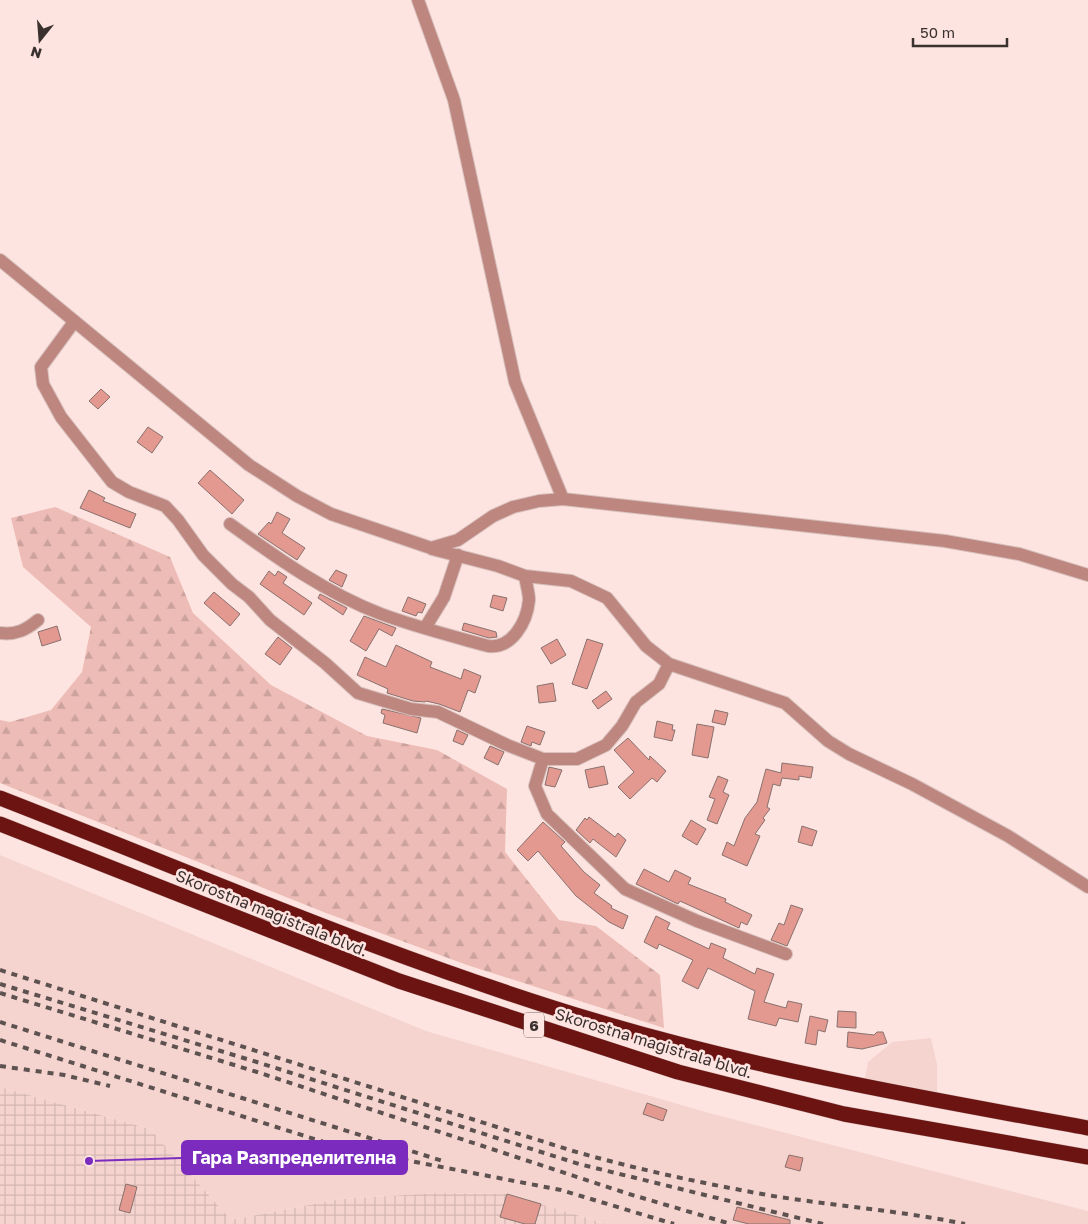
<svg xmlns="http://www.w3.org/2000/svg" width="1088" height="1224" viewBox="0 0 1088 1224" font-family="'Golos Text',sans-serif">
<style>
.built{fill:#f5d4cf}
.industrial{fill:url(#industrial-grid)}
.forest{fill:url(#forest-firs)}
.building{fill:#e49990;stroke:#87716e}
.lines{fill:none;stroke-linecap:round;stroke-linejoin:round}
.minor-casing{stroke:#d7c0bd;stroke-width:14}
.highway-casing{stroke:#d7c0bd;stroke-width:16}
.minor{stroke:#bd867f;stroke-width:12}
.highway{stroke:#6b1412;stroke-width:15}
.rail{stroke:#5e5250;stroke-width:4;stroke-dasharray:6 6;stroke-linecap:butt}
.labels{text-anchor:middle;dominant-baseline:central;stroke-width:5;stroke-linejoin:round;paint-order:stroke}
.shield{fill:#fee4e1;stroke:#756764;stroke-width:1}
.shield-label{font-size:15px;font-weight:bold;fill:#3a312f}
.street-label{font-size:16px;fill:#3a312f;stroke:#fee4e1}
.leader{fill:none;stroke:#7b2cbf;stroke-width:2}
.callout-dot{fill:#7b2cbf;stroke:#fee4e1;stroke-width:2}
.callout{fill:#7b2cbf;stroke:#7b2cbf;stroke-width:2}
.callout-label{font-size:18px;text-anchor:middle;font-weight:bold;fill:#fff}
</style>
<defs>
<pattern id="industrial-grid" width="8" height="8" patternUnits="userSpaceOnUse" patternTransform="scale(1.25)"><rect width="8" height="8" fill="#f5d4cf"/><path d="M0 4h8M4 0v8" fill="none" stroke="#d3b6b2"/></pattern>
<pattern id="forest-firs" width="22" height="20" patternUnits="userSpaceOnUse" patternTransform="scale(1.25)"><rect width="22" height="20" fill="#edbcb6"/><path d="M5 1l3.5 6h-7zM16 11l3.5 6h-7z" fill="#cca29d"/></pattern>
</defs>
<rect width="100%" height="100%" fill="#fee4e1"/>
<!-- built -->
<path class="built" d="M 0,855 L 426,1031 L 709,1113 L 1088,1211 L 1088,1224 L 608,1224 L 507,1194 L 437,1193 L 341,1199 L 231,1220 L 150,1129 L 0,1087 Z
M 931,1038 L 937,1064 L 937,1092 L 865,1078 L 868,1062 L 892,1042 Z"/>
<!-- industrial -->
<path class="industrial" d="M 0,1087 L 150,1129 L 231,1220 L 341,1199 L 437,1193 L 507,1194 L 607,1224 L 0,1224 Z"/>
<!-- forest -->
<path class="forest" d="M 55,507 L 170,557 L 193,613 L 271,685 L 367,736 L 437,750 L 507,789 L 505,852 L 559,920 L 596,926 L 660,975 L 664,1028 L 467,965 L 326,913 L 0,783 L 0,720 L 10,722 L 51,710 L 82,672 L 91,627 L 23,567 L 11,518 Z"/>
<!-- building -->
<path class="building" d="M 101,389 L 110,397 L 98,409 L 89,401 Z
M 148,427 L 163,437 L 152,453 L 137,442 Z
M 210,470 L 244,500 L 232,514 L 198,483 Z
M 89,490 L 105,498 L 103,501 L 136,514 L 130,528 L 80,508 Z
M 277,512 L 290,519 L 282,533 L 305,548 L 297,560 L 258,534 L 269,522 L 271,524 Z
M 336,570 L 347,575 L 342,587 L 329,580 Z
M 269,571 L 275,576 L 278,571 L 287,577 L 283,583 L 312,603 L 304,615 L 260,584 Z
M 214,592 L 240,614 L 230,626 L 204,603 Z
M 320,594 L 347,608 L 343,615 L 318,598 Z
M 493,595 L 507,598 L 503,611 L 490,607 Z
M 408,597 L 426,604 L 422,613 L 418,612 L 416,616 L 402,611 Z
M 364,616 L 396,628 L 392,636 L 379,629 L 366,651 L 350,641 Z
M 464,623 L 496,632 L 497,637 L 489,638 L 462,630 Z
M 57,626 L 61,640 L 42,646 L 38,632 Z
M 278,637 L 292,648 L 280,665 L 265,654 Z
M 557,639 L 566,655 L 551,664 L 541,648 Z
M 587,639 L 603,644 L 587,689 L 572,684 Z
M 396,645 L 432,662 L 430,667 L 461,679 L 464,669 L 481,676 L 475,693 L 468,690 L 460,712 L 439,704 L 426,701 L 425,702 L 413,701 L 387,693 L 388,689 L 357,675 L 365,657 L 386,667 Z
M 553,683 L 556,701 L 539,703 L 537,686 Z
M 606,691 L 612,699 L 598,709 L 592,701 Z
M 382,709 L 421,718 L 417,733 L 383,723 L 385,715 L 381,713 Z
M 715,710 L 728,713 L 725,725 L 712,722 Z
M 657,721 L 673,725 L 672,730 L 675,730 L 672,741 L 654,737 Z
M 697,724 L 714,727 L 708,758 L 692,755 Z
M 527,726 L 545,732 L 540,745 L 532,742 L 531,746 L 521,742 Z
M 457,730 L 468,735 L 463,745 L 453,741 Z
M 628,738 L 649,760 L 650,756 L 666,771 L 657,782 L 652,778 L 630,799 L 618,787 L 634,772 L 614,750 Z
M 490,746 L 504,752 L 498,765 L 484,758 Z
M 782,763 L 813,767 L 811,778 L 799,776 L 799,780 L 782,778 L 780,786 L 773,784 L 767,807 L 770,809 L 763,818 L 765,820 L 755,834 L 760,836 L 747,866 L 722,855 L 727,842 L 734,846 L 745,818 L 757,802 L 766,769 L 781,773 Z
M 604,766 L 608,784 L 589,788 L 585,770 Z
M 549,767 L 562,770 L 555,787 L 545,785 Z
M 718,776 L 728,780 L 723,792 L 729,795 L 717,824 L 707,820 L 715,799 L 709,797 Z
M 589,817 L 615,837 L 618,833 L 626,840 L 616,857 L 593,839 L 590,843 L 576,830 L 585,818 L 587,820 Z
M 691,820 L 706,829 L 697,845 L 682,836 Z
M 543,822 L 565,842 L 561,846 L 584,872 L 600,885 L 594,893 L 612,906 L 611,908 L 628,916 L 623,929 L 609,922 L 576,896 L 538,851 L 528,861 L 517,850 Z
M 802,826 L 817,831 L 812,846 L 798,842 Z
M 644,869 L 669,882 L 675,870 L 691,878 L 688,884 L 726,899 L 725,902 L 752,915 L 747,925 L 741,922 L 739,928 L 680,901 L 678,904 L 636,884 Z
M 791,905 L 803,909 L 787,946 L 771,940 L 779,923 L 784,925 Z
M 656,916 L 670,923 L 667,929 L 709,949 L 711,943 L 726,949 L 723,958 L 755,974 L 757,968 L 774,974 L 764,1002 L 786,1008 L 788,1001 L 802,1004 L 798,1022 L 779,1018 L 776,1026 L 748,1019 L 755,991 L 708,968 L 698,989 L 682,981 L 693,960 L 659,944 L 657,949 L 644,942 Z
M 838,1011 L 856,1012 L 856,1028 L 837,1027 Z
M 810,1016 L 828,1020 L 825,1032 L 818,1030 L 816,1045 L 805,1043 Z
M 848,1032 L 874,1035 L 877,1032 L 883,1032 L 887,1043 L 862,1049 L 847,1047 Z
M 647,1103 L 667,1110 L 663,1121 L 643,1114 Z
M 789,1155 L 803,1158 L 800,1171 L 785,1167 Z
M 126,1184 L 137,1187 L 130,1213 L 119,1210 Z
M 507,1194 L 541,1204 L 535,1224 L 525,1224 L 500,1217 Z
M 737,1207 L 790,1220 L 790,1224 L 749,1224 L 733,1220 Z"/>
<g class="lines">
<defs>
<path id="minor" d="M 418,0 L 454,100 L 515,382 L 563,499
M 0,260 L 249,465 L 297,496 L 331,514 L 431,548 L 458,540 L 493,516 L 513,507 L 539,501 L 563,499 L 945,541 L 1019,554 L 1088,575
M 74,322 L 41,367 L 43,384 L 61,417 L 112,482 L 129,492 L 165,506 L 178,520 L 203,555 L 232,584 L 249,597 L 270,620 L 325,663 L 358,693 L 411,709 L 438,712 L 507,745 L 543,759 L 577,759 L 606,745 L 622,726 L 636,702 L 659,684 L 669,664
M 230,524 C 277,558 326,593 381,614 C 416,627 452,636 488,646 C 512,649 527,622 529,600 C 529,592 526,584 525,576
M 432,549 L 498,566 L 525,576 L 571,581 L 607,598 L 646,646 L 669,664 L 785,703 L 828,741 L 849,754 L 912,784 L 1008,836 L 1088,887
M 425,628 L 444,597 L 458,555
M 0,633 C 16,635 26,630 38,620
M 543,759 L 535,786 L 547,814 L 625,889 L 697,921 L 786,954"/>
<path id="highway" d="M 0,798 C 198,875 392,960 596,1021 C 757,1069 923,1098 1088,1128
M 0,824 L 399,981 L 678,1072 L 844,1114 L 1088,1157"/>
</defs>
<!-- minor casing -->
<use href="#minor" class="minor-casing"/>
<!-- highway casing -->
<use href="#highway" class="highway-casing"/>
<!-- minor -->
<use href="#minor" class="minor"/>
<!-- highway -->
<use href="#highway" class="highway"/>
<!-- rail -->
<path class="rail" d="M 0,970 L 573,1151 C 639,1170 706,1184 773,1196 C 837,1206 902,1211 965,1224
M 0,984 L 260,1063 L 579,1164 L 823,1224
M 0,993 L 257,1072 L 629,1194 L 731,1224
M 0,1022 L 446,1162
M 0,1040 L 343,1148 L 561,1190 L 674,1224
M 0,1066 L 64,1075 L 110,1086"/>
</g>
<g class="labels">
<!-- shield labels -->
<rect class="shield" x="524" y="1012.5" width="20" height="25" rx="4"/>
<g class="shield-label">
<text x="534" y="1025">6</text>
</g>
<!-- street labels -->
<g class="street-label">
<text transform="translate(272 913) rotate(22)">Skorostna magistrala blvd.</text>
<text transform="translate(654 1043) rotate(17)">Skorostna magistrala blvd.</text>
</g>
</g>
<!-- callouts -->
<path class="leader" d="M89 1161L182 1158"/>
<circle class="callout-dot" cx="89" cy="1161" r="5"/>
<rect class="callout" x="182" y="1141" width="225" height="33" rx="5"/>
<g class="callout-label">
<text x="294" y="1164">Гара Разпределителна</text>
</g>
<!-- north arrow -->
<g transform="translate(40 40) rotate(197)" stroke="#fee4e1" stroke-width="4" paint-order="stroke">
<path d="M0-4L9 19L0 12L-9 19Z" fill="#3a312f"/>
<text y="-8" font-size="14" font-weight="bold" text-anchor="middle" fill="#3a312f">N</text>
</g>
<!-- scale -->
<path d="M913 38v8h94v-8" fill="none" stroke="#3a312f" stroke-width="2.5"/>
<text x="920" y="38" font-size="15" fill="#3a312f" stroke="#fee4e1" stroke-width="4" paint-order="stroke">50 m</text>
</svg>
